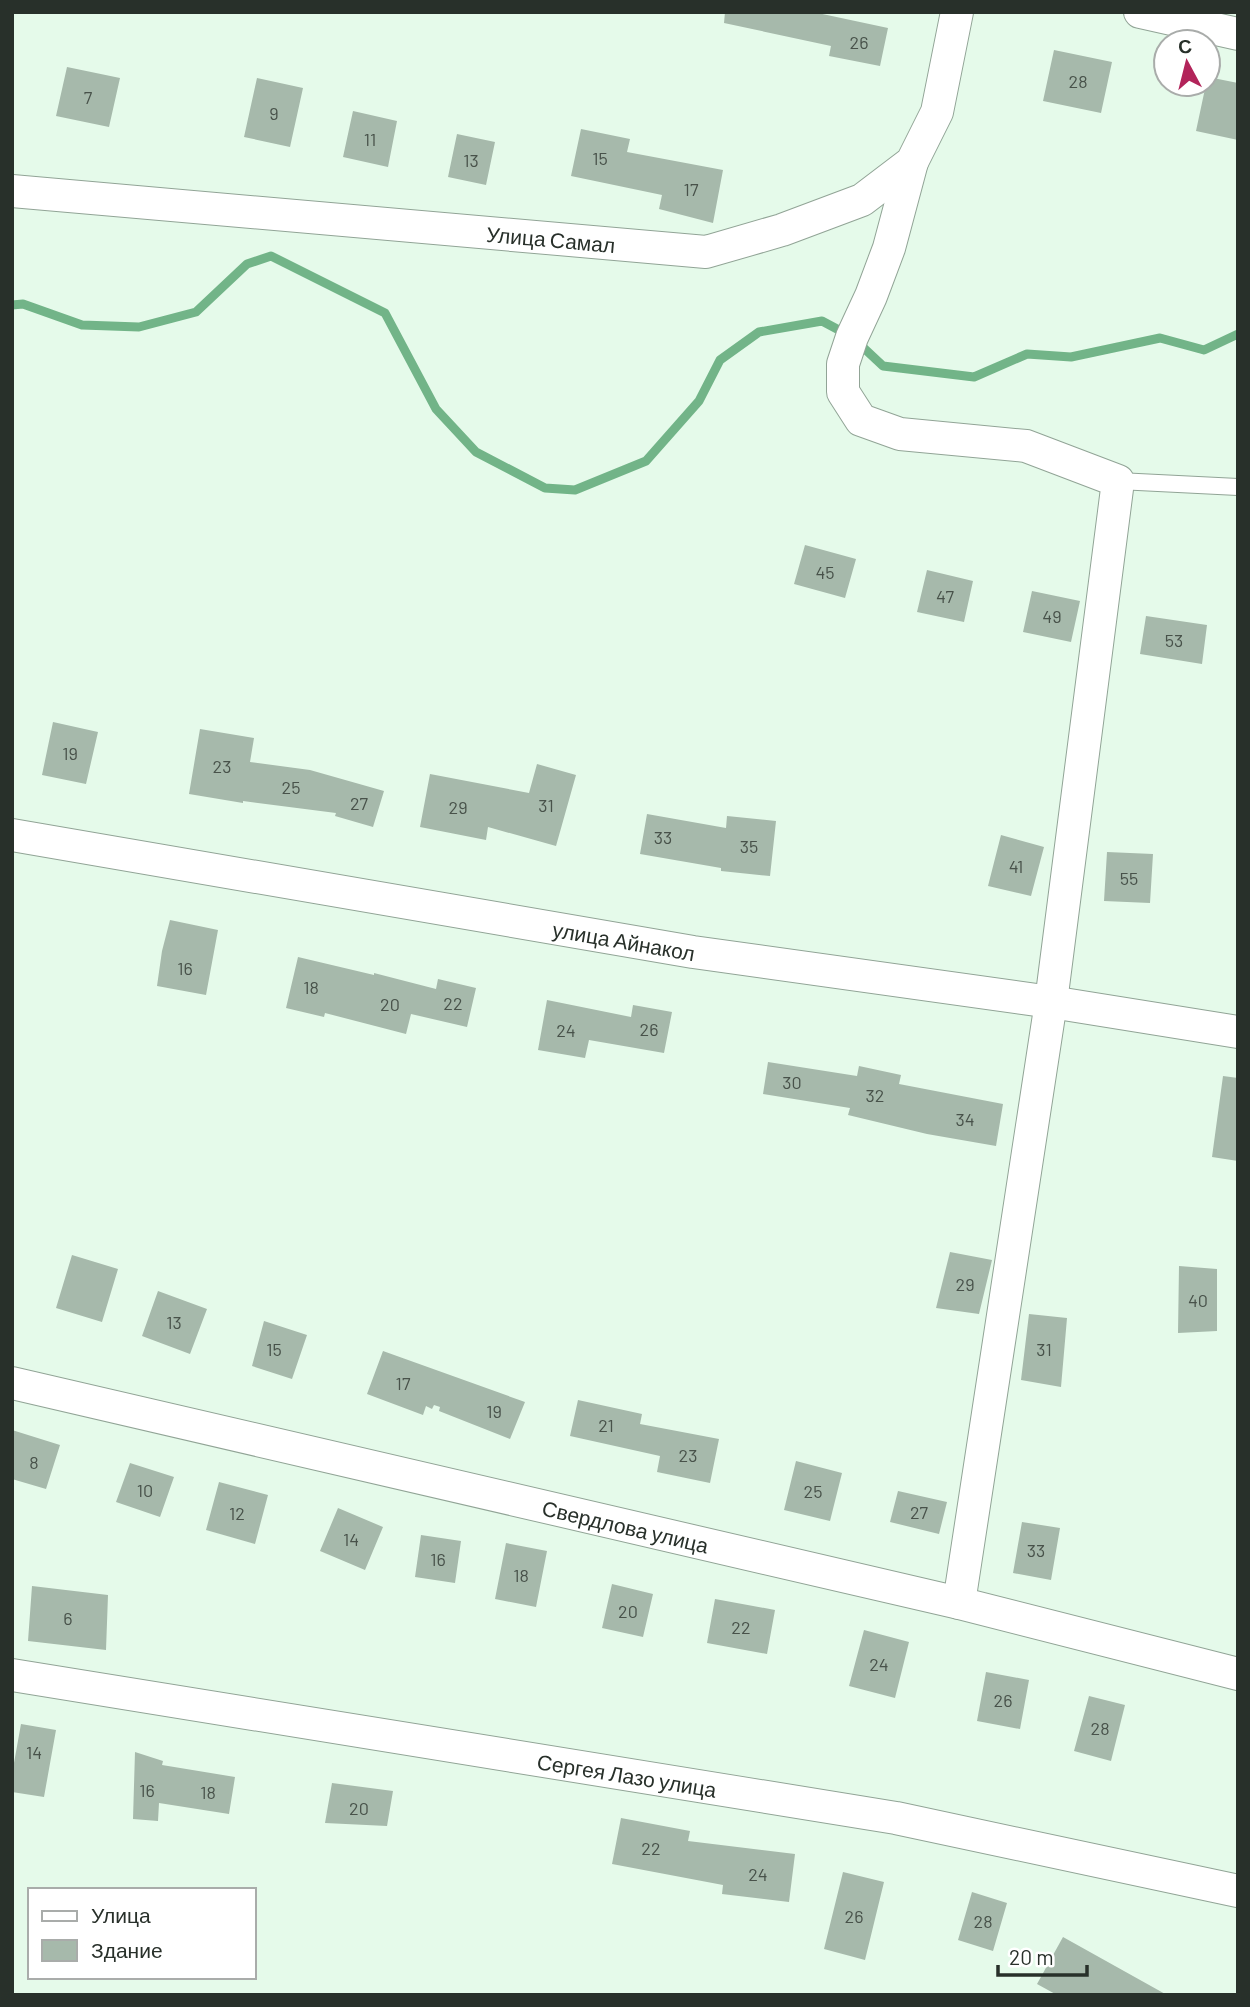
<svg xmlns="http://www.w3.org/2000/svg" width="1250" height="2007" viewBox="0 0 1250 2007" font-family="Barlow,sans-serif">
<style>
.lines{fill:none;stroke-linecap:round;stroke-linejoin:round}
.stream{stroke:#72b488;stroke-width:9}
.building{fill:#a6b9ab}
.service-casing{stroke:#91a496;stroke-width:18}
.minor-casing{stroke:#91a496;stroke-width:34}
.service{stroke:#fff;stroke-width:16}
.minor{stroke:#fff;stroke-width:32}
.labels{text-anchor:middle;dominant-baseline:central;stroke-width:5;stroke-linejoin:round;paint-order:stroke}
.number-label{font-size:18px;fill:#48524a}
.street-label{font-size:21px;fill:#28302a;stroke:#fff}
</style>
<rect width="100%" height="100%" fill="#e5faea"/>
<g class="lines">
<!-- stream -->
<path class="stream" d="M 12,305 L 23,304 L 82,325 L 139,327 L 196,312 L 247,264 L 271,256 L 385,313 L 436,409 L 476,452 L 545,488 L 575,490 L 646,461 L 699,401 L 720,360 L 759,332 L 822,321 L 852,337 L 883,366 L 974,377 L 1027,354 L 1071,357 L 1160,338 L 1204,350 L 1238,334"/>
</g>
<!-- building -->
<path class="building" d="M 725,12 L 813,12 L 888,28 L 880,66 L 829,56 L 831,46 L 724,23 Z
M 1054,50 L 1112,62 L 1101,113 L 1043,101 Z
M 67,67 L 120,78 L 109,127 L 56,116 Z
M 1208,77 L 1238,83 L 1238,140 L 1196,131 L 1206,84 L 1208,84 Z
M 257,78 L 303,88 L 290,147 L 244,137 Z
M 353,111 L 397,121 L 388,167 L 343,157 Z
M 581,129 L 630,139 L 627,152 L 723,170 L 713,223 L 659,209 L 662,195 L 571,176 Z
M 457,134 L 495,142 L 486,185 L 448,177 Z
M 805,545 L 856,559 L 845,598 L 794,584 Z
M 927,570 L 973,581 L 964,622 L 917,612 Z
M 1032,591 L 1080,601 L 1071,642 L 1023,632 Z
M 1146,616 L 1207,625 L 1202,664 L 1140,654 Z
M 53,722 L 98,732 L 86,784 L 42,775 Z
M 200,729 L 254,738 L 250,762 L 310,770 L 384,791 L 373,827 L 335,816 L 336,813 L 243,801 L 243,803 L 189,794 Z
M 537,764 L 576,775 L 556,846 L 488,827 L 486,840 L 420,827 L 430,774 L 529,793 Z
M 647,814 L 726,828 L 727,816 L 776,821 L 770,876 L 721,871 L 721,868 L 640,854 Z
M 1001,835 L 1044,847 L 1031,896 L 988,886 Z
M 1107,852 L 1153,854 L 1150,903 L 1104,901 Z
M 170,920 L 218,930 L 206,995 L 157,986 L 162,951 Z
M 298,957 L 374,975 L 374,973 L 436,989 L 438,979 L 476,988 L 467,1027 L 411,1014 L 406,1034 L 325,1013 L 324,1017 L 286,1008 Z
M 547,1000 L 631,1017 L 633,1005 L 672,1012 L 664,1053 L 589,1040 L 585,1058 L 538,1050 Z
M 768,1062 L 857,1076 L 859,1066 L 901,1075 L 899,1084 L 1003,1104 L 996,1146 L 927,1134 L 848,1115 L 850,1108 L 763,1094 Z
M 1223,1076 L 1238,1078 L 1238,1161 L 1212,1157 Z
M 950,1252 L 992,1260 L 979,1314 L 936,1308 Z
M 72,1255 L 118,1269 L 102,1322 L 56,1308 Z
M 1179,1266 L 1217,1269 L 1217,1331 L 1178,1333 Z
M 158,1291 L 207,1309 L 190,1354 L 142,1336 Z
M 1029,1314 L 1067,1318 L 1061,1387 L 1021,1380 Z
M 264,1321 L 307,1335 L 292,1379 L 252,1366 Z
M 383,1351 L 525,1402 L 510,1439 L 439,1411 L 440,1407 L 434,1405 L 432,1409 L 426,1406 L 423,1415 L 367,1394 Z
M 578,1400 L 642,1414 L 640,1424 L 719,1439 L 710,1483 L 657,1472 L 660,1456 L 570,1436 Z
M 12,1430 L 60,1445 L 46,1489 L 12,1479 Z
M 796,1461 L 842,1473 L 830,1521 L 784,1510 Z
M 130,1463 L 174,1477 L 160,1517 L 116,1502 Z
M 219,1482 L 268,1495 L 255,1544 L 206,1530 Z
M 898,1491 L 947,1502 L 939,1534 L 890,1522 Z
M 338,1508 L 383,1527 L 365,1570 L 320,1551 Z
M 1022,1522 L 1060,1528 L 1051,1580 L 1013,1573 Z
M 421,1535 L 461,1541 L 455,1583 L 415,1577 Z
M 506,1543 L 547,1551 L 536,1607 L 495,1599 Z
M 612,1584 L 653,1594 L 643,1637 L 602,1628 Z
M 32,1586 L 108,1595 L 106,1650 L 28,1641 Z
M 715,1599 L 775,1610 L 767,1654 L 707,1643 Z
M 864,1630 L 909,1642 L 895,1698 L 849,1686 Z
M 986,1672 L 1029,1680 L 1020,1729 L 977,1721 Z
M 1089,1696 L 1125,1705 L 1111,1761 L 1074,1751 Z
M 21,1724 L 56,1730 L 44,1797 L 12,1792 L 12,1774 Z
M 135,1752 L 163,1761 L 162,1765 L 235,1777 L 229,1814 L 159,1803 L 158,1821 L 133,1819 Z
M 332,1783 L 393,1791 L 387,1826 L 325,1823 Z
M 621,1818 L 690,1831 L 688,1841 L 795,1854 L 789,1902 L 722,1894 L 723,1885 L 612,1864 Z
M 843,1872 L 884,1882 L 865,1960 L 824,1949 Z
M 972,1892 L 1007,1903 L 993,1951 L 958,1940 Z
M 1063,1937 L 1167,1995 L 1057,1995 L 1037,1984 Z"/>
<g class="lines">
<defs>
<path id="service" d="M 1118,481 L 1238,487"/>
<g id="minor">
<path d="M 1140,12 L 1238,34"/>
<path d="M 912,162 L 889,248 L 871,296 L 852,337 L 843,364 L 843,392 L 861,420 L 900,434 L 1026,446 L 1118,481 L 1051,1002 L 959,1603"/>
<path id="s1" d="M 12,191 L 706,252 L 782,230 L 862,200 L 912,162 L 937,112 L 957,12"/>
<path id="s2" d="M 12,835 L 693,952 L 1051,1002 L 1238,1032"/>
<path id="s3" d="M 12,1383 L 959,1603 L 1238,1674"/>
<path id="s4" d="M 12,1675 L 896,1818 L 1238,1891"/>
</g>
</defs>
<!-- service casing -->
<use href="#service" class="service-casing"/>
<!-- minor casing -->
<use href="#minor" class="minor-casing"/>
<!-- service -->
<use href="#service" class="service"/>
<!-- minor -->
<use href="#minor" class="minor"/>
</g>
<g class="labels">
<!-- number labels -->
<g class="number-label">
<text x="859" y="42">26</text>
<text x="1078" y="81">28</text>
<text x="88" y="97">7</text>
<text x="274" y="113">9</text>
<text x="370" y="139">11</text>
<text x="600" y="158">15</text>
<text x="471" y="160">13</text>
<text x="691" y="189">17</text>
<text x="825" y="572">45</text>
<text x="945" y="596">47</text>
<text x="1052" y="616">49</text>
<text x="1174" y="640">53</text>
<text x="70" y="753">19</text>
<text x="222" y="766">23</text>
<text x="291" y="787">25</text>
<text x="359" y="803">27</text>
<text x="546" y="805">31</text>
<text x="458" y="807">29</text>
<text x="663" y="837">33</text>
<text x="749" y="846">35</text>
<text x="1016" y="866">41</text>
<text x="1129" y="878">55</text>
<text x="185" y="968">16</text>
<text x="311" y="987">18</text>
<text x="453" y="1003">22</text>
<text x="390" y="1004">20</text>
<text x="649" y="1029">26</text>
<text x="566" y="1030">24</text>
<text x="792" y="1082">30</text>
<text x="875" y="1095">32</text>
<text x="965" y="1119">34</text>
<text x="965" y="1284">29</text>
<text x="1198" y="1300">40</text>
<text x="174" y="1322">13</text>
<text x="274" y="1349">15</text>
<text x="1044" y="1349">31</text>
<text x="403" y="1383">17</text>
<text x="494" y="1411">19</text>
<text x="606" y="1425">21</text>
<text x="688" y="1455">23</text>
<text x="34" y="1462">8</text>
<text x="145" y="1490">10</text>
<text x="813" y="1491">25</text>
<text x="919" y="1512">27</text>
<text x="237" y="1513">12</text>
<text x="351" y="1539">14</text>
<text x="1036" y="1550">33</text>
<text x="438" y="1559">16</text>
<text x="521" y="1575">18</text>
<text x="628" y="1611">20</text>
<text x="68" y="1618">6</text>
<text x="741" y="1627">22</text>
<text x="879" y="1664">24</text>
<text x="1003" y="1700">26</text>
<text x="1100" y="1728">28</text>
<text x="34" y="1752">14</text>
<text x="147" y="1790">16</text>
<text x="208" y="1792">18</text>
<text x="359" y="1808">20</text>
<text x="651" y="1848">22</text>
<text x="758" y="1874">24</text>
<text x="854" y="1916">26</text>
<text x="983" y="1921">28</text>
</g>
<!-- street labels -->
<g class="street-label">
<text stroke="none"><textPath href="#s1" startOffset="541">Улица Самал</textPath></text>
<text stroke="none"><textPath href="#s2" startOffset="621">улица Айнакол</textPath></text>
<text stroke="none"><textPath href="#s3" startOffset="630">Свердлова улица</textPath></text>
<text stroke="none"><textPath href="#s4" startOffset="623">Сергея Лазо улица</textPath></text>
</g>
</g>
<!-- border -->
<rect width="1250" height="2007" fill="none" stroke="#28302a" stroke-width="28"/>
<!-- legend -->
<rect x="28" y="1888" width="228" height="91" fill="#ffffff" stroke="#a9acaa" stroke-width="2"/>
<rect x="42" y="1911" width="35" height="10" fill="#ffffff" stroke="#a9acaa" stroke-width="2"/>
<text x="91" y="1923" font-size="21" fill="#28302a">Улица</text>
<rect x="42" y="1940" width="35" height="21" fill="#a6b9ab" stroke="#a9acaa" stroke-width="2"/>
<text x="91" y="1958" font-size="21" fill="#28302a">Здание</text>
<!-- north arrow -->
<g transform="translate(1187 63) rotate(353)"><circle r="33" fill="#ffffff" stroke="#a9acaa" stroke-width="2"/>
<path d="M0-5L12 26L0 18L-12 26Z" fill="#b2245a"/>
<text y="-10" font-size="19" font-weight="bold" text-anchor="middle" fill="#28302a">С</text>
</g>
<!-- scale -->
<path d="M998 1965v10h89v-10" fill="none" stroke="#28302a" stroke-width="3.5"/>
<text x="1009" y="1965" font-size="21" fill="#28302a" stroke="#ffffff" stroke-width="5" paint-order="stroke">20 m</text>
</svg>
